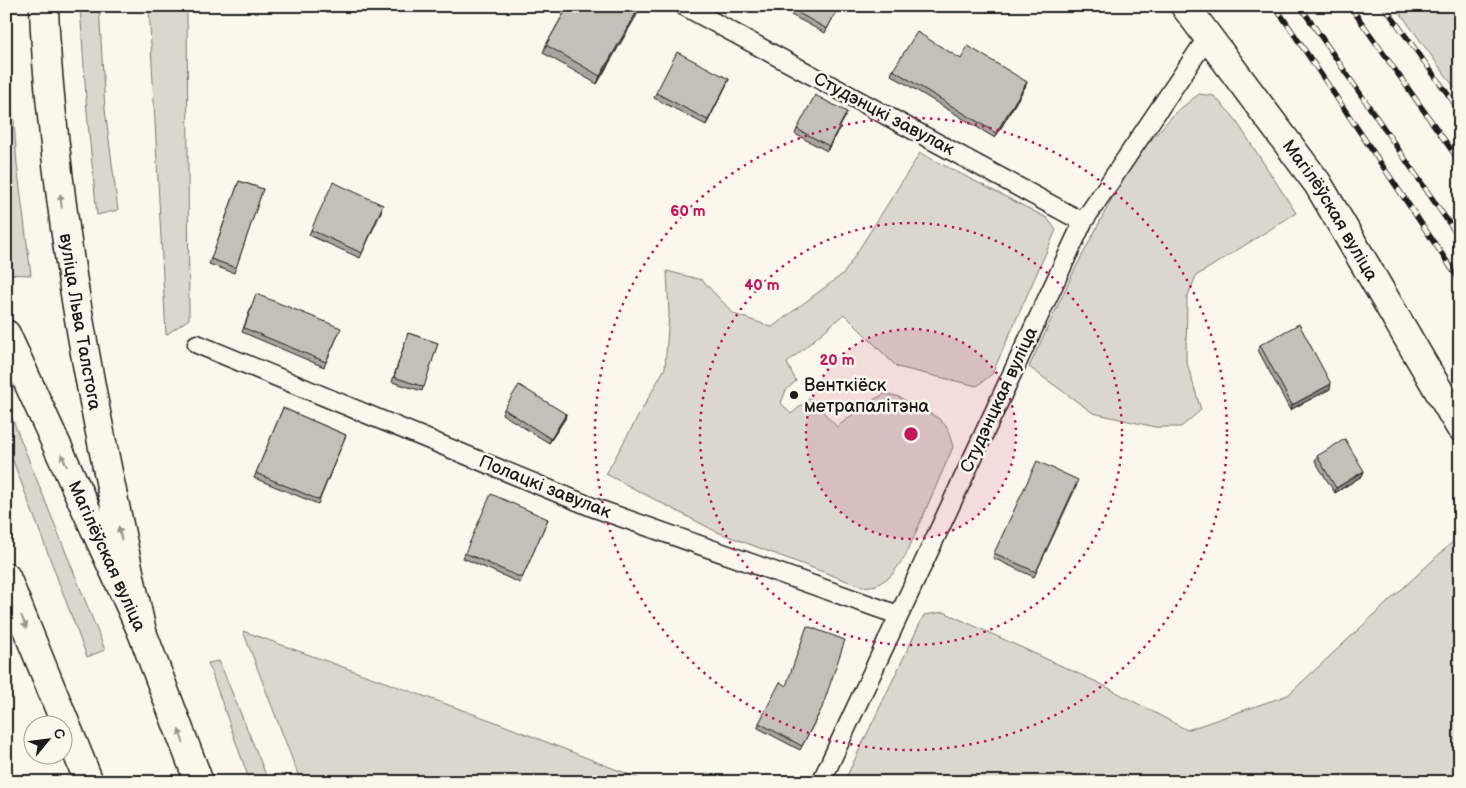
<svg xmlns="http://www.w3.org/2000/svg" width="1466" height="788" viewBox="0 0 1466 788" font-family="'Balsamiq Sans',sans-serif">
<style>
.green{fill:#dad7ce;stroke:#7b7a75}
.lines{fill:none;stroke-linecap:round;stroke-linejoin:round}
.lane-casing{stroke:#1c1c1c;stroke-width:21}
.street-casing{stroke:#1c1c1c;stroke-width:31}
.primary-casing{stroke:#1c1c1c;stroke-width:31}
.lane{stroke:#fbf7ec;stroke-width:18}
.street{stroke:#fbf7ec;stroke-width:28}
.primary{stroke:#fbf7ec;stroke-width:28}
.rail-casing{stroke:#1c1c1c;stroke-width:5.5}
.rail{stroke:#fbf7ec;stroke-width:4;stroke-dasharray:11;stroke-linecap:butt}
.wall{fill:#a8a59e;stroke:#1c1c1c}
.shaded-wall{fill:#888681;stroke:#1c1c1c}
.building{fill:#c3c0b8;stroke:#1c1c1c}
.oneway{fill:#97948e}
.ring{fill:none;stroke:#c2185b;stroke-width:2.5;stroke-dasharray:2.5 5}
.poi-dot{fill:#1c1c1c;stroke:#fbf7ec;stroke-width:2}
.labels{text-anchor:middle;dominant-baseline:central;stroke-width:5;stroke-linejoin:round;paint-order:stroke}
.street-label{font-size:18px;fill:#1c1c1c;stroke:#fbf7ec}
.poi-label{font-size:18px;fill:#1c1c1c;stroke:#fbf7ec;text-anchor:start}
.centre{fill:#c2185b;stroke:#fbf7ec;stroke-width:2.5}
.ring-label{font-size:15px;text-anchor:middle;font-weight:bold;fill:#c2185b;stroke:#fbf7ec;stroke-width:5;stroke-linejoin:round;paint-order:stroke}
</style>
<rect width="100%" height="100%" fill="#fbf7ec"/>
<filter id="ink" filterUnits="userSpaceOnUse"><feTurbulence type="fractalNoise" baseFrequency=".02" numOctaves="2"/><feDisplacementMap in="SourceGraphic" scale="10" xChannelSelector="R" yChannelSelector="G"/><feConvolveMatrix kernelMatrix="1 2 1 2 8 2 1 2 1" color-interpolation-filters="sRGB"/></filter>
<g filter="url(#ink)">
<!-- green -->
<path class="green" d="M 6,6 L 17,165 L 31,275 L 6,274 Z
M 80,6 L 99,6 L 105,109 L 118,210 L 97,215 L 87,113 Z
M 149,6 L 187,6 L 189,319 L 166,335 Z
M 1395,6 L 1456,6 L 1460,12 L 1460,95 Z
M 1199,94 L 1214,96 L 1233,116 L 1296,213 L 1196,276 L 1187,298 L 1186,360 L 1201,410 L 1181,427 L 1155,427 L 1093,413 L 1029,367 L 1073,273 L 1130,164 L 1175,113 Z
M 920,153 L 1047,218 L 1056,230 L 992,374 L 977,386 L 897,367 L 844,314 L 787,363 L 796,381 L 786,390 L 781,403 L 791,414 L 810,398 L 837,427 L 866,404 L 884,394 L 897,396 L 938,418 L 947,427 L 953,447 L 906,555 L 891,576 L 877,585 L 863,587 L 717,532 L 606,474 L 665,368 L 669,314 L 667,271 L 702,280 L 734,314 L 772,327 L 844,273 Z
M 6,403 L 105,650 L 87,657 L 6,442 Z
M 1460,535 L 1460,782 L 844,782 L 924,615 L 944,612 L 1101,684 L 1187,730 L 1288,695 Z
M 243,631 L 493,721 L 648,782 L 301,782 Z
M 219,661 L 269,782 L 250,782 L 208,663 Z"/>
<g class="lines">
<defs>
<path id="lane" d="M 684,6 L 1083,222
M 197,344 L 592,507 L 898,615
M 821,782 L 1083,222 L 1209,35"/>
<g id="street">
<path id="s1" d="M 1185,6 L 1318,184 L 1460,427"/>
</g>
<g id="primary">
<path id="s2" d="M 44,6 C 45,53 50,99 55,145 C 72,310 107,471 142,632"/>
<path id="s3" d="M 6,334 L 142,632 L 199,782"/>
<path d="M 6,577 L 89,782"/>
</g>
</defs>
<!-- lane casing -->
<use href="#lane" class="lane-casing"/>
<!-- street casing -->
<use href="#street" class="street-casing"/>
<!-- primary casing -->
<use href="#primary" class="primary-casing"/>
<!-- lane -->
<use href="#lane" class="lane"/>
<!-- street -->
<use href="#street" class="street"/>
<!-- primary -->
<use href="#primary" class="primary"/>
<defs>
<path id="rail" d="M 1275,6 L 1460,281
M 1300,6 L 1460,239
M 1350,6 L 1460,162
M 1384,6 L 1460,111"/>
</defs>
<!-- rail casing -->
<use href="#rail" class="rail-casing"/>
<!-- rail -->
<use href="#rail" class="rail"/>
</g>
<!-- wall -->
<path class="wall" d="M 556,6 L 641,6 L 639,11 L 597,84 L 543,53 L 546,45 L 565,11 Z
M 839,6 L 825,33 L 791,15 L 793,10 Z
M 1456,6 L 1460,6 L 1460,12 Z
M 961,59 L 1027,82 L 1025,87 L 995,138 L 891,75 L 893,70 Z
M 729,79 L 706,125 L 654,98 L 656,93 Z
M 845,117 L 827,151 L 795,134 L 797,129 Z
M 239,181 L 263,189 L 234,273 L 209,264 Z
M 382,210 L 360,258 L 309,235 L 311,230 Z
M 256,294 L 339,333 L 324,367 L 242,332 Z
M 408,333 L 438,343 L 422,391 L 392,382 Z
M 1260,345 L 1330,389 L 1290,410 L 1258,350 Z
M 283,408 L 346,435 L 318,504 L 254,478 Z
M 504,409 L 566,414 L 565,419 L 549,443 L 502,414 Z
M 1317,456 L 1364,471 L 1362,476 L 1335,493 L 1315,461 Z
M 1077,485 L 1034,577 L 993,558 L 994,553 Z
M 548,519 L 520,583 L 463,558 L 465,553 Z
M 820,712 L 800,750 L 758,728 L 759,723 Z"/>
<!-- shaded-wall -->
<path class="shaded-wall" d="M 640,6 L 641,6 L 639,11 L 597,84 L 600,76 Z
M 729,79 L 727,84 L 706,125 L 708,120 Z
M 1027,82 L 1025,87 L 995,138 L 996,133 Z
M 847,112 L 845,117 L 827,151 L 829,146 Z
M 1331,384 L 1330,389 L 1290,410 L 1292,405 Z
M 566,414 L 565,419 L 549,443 L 551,439 Z
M 1364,471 L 1362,476 L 1335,493 L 1336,488 Z"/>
<!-- building -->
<path class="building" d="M 568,6 L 640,6 L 600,76 L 546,45 Z
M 795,6 L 839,6 L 827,29 L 793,10 Z
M 917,32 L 961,59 L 968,46 L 1027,82 L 996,133 L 893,70 Z
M 677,52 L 729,79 L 708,120 L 656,93 Z
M 815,95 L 847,112 L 829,146 L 797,129 Z
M 239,181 L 263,189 L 236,268 L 211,259 Z
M 333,182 L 383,205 L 362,253 L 311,230 Z
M 256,294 L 341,328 L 326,362 L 244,328 Z
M 1299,324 L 1331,384 L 1292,405 L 1260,345 Z
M 408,333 L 438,343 L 424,387 L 394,377 Z
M 519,385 L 566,414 L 551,439 L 504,409 Z
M 283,408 L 346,435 L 319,500 L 256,473 Z
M 1345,439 L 1364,471 L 1336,488 L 1317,456 Z
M 1037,461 L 1078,480 L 1036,572 L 994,553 Z
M 491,494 L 548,519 L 522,578 L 465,553 Z
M 807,626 L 845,640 L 822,708 L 802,746 L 759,723 L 780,682 L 786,686 Z"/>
<!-- one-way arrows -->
<defs><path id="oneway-solid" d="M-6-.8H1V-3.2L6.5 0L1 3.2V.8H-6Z" transform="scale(1.25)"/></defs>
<g class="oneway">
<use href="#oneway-solid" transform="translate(61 201) rotate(-96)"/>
<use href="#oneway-solid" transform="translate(64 460) rotate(-114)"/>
<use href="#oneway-solid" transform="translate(120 533) rotate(-102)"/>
<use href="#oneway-solid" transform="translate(24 622) rotate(68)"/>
<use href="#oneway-solid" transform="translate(181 736) rotate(-111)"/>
</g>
</g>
<!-- distance rings -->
<circle cx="911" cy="434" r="105" fill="#c2185b" fill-opacity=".12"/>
<g class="ring">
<circle cx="911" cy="434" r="105"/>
<circle cx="911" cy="434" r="211"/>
<circle cx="911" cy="434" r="316"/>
</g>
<!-- markers -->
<circle class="poi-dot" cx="794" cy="395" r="5"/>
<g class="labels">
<!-- street labels -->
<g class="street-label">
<text transform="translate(884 114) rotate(28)">Студэнцкі завулак</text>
<text stroke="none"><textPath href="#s1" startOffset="251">Магілёўская вуліца</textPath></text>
<text stroke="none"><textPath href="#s2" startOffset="318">вуліца Льва Талстога</textPath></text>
<text transform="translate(999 400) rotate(-65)">Студэнцкая вуліца</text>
<text transform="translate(545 487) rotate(22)">Полацкі завулак</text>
<text stroke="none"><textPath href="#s3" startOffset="244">Магілёўская вуліца</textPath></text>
</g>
<!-- poi labels -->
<g class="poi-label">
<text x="804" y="385">Венткіёск<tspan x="804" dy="21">метрапалітэна</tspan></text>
</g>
</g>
<circle cx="911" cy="434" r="8" class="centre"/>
<g class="ring-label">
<text x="688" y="216">60 m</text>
<text x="762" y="290">40 m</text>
<text x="837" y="365">20 m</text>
</g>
<!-- margin -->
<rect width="1466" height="788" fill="none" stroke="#fbf7ec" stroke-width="25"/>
<rect x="12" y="12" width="1441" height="763" fill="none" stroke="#1c1c1c" stroke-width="2" filter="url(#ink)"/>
<!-- north arrow -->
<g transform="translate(48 740) rotate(61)"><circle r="24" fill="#fbf7ec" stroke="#a29f99"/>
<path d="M0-4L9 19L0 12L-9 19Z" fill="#1c1c1c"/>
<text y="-8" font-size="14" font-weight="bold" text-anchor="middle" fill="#1c1c1c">С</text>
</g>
</svg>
